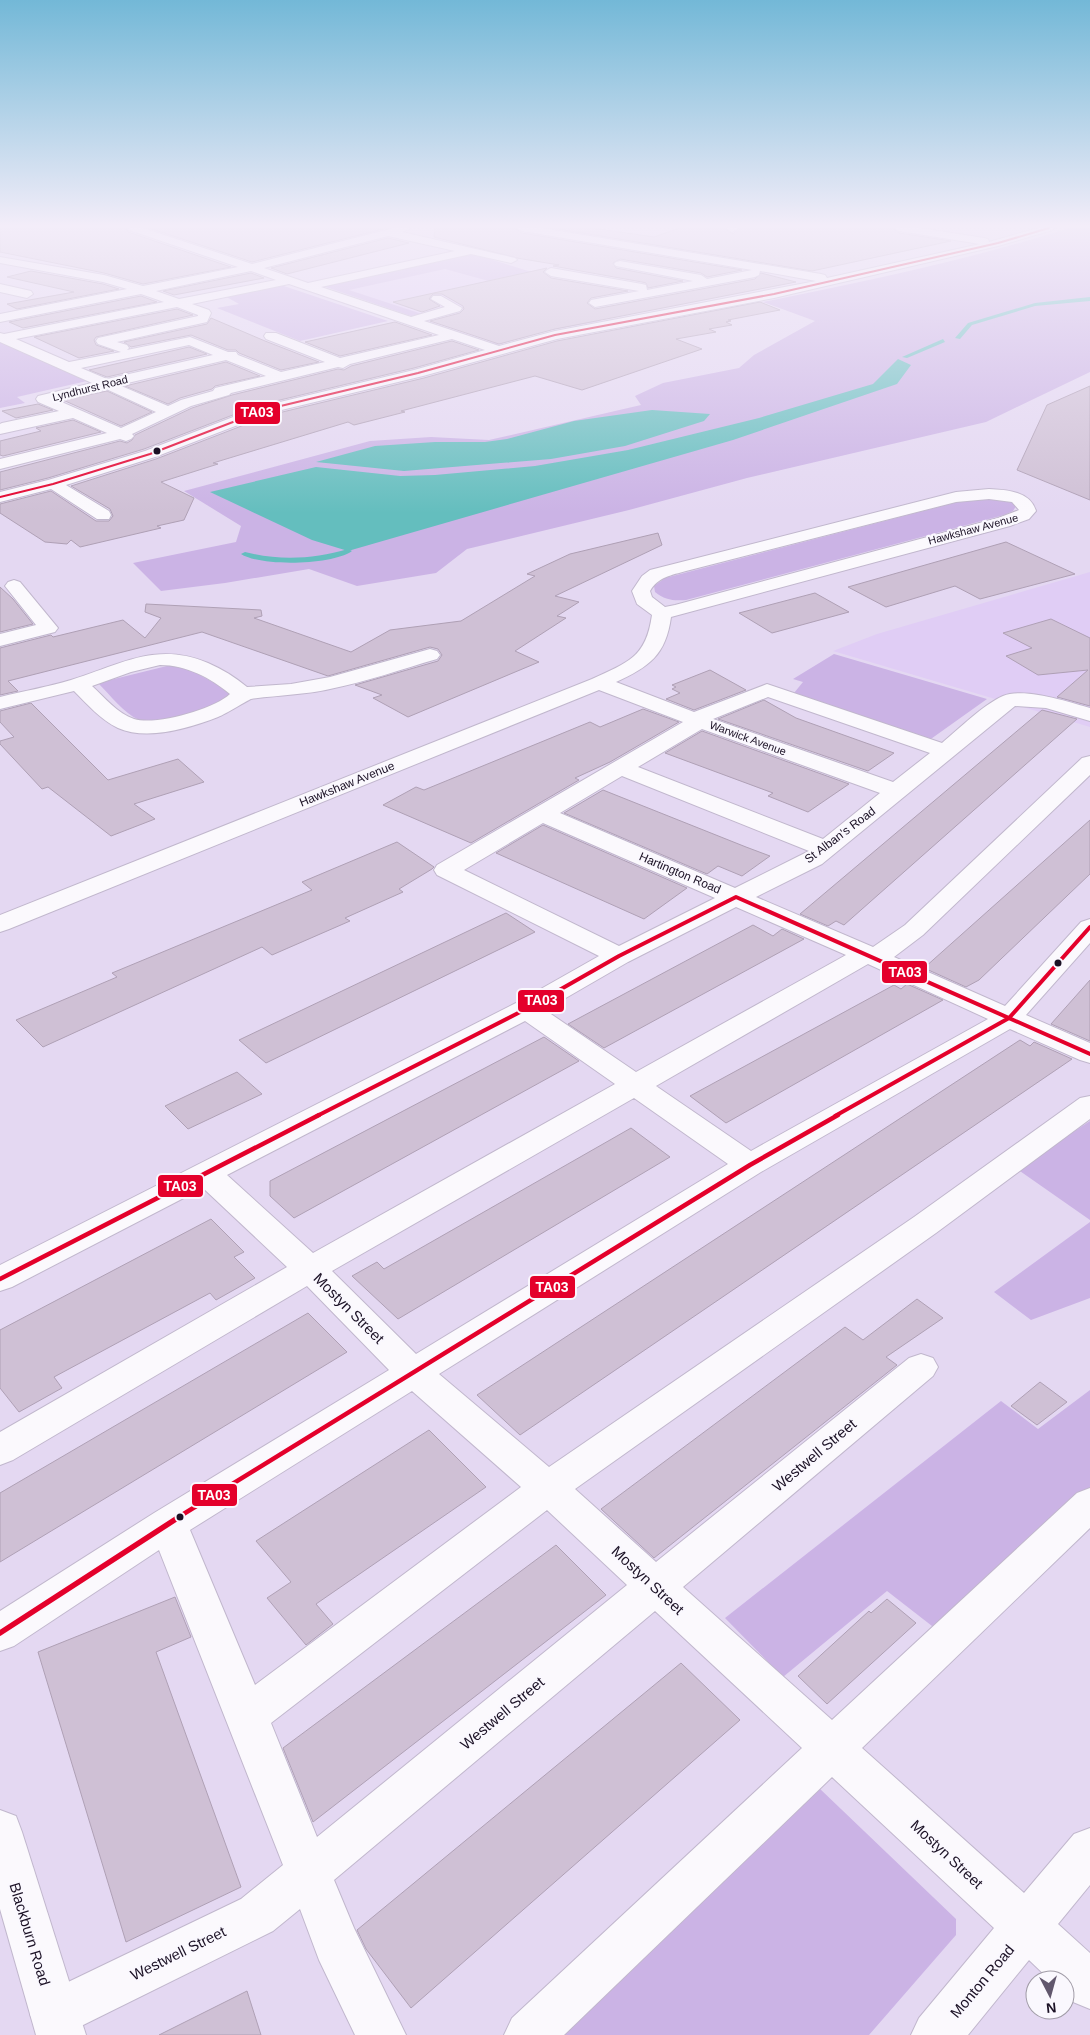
<svg xmlns="http://www.w3.org/2000/svg" width="1090" height="2035" viewBox="0 0 1090 2035" font-family="Helvetica,sans-serif">
<style>
.built{fill:#e0cdf5}
.green{fill:#cbb3e5}
.water{fill:#64bebe}
.lines{fill:none;stroke-linecap:round;stroke-linejoin:round}
.stream{fill:#64bebe;fill-rule:evenodd}
.building{fill:#cfc0d5;stroke:#afa0b5}
.minor-casing{stroke:#c1b7cd;stroke-width:2}
.highway-casing{stroke:#c1b7cd;stroke-width:2}
.minor{fill:#fbf9fd;fill-rule:evenodd}
.highway{fill:#fbf9fd;fill-rule:evenodd}
.bus-1-far3-casing{stroke:#faf8fe;stroke-width:4}
.bus-1-far2-casing{stroke:#faf8fe;stroke-width:8}
.bus-1-far1-casing{stroke:#faf8fe;stroke-width:8}
.bus-1-casing{stroke:#faf8fe;stroke-width:9}
.bus-1-far3{stroke:#e4002b;stroke-width:2}
.bus-1-far2{stroke:#e4002b;stroke-width:4}
.bus-1-far1{stroke:#e4002b;stroke-width:4.5}
.bus-1{stroke:#e4002b;stroke-width:5.5}
.bus-dot{fill:#1b1125;stroke:#faf8fe;stroke-width:2}
.labels{text-anchor:middle;dominant-baseline:central;stroke-width:4.5;stroke-linejoin:round;paint-order:stroke}
.far-street-label{font-size:11px;fill:#1b1125;stroke:#faf8fe}
.street-label{font-size:12px;fill:#1b1125;stroke:#faf8fe}
.near-street-label{font-size:15px;fill:#1b1125;stroke:#faf8fe}
.line-badge{stroke:#faf8fe;stroke-width:2}
.badge-label{font-size:14px;text-anchor:middle;font-weight:bold;fill:#fff}
</style>
<rect width="100%" height="100%" fill="#e4d8f2"/>
<!-- built -->
<path class="built" d="M 470,253 L 601,321 L 545,331 L 497,345 L 320,285 Z
M 1090,572 L 1090,727 L 833,651 L 877,634 Z"/>
<!-- green -->
<path class="green" d="M 1069,228 L 1090,228 L 1090,372 L 986,422 L 747,478 L 629,510 L 467,549 L 436,573 L 357,586 L 309,569 L 225,583 L 161,591 L 133,563 L 236,542 L 241,526 L 184,491 L 370,441 L 431,437 L 489,440 L 641,405 L 635,396 L 663,383 L 739,368 L 754,355 L 815,321 L 763,302 C 866,281 969,260 1069,228 Z
M 470,253 L 558,280 L 601,321 L 545,331 L 497,345 L 487,340 L 519,332 L 496,283 L 445,269 L 349,290 L 425,315 L 414,317 L 320,285 Z
M 278,284 L 388,321 L 300,341 L 217,308 L 239,304 L 223,295 Z
M 0,340 L 87,381 L 17,397 L 25,403 L 0,408 Z
M 977,497 L 1011,501 L 1016,506 L 1013,511 L 1004,515 L 686,600 C 673,601 665,600 655,592 L 654,586 L 665,578 Z
M 834,654 L 987,699 L 928,741 L 794,693 L 803,682 L 793,679 Z
M 175,664 L 185,667 L 229,691 L 229,699 C 210,708 158,729 139,720 C 124,713 110,695 98,683 Z
M 1090,1121 L 1090,1220 L 1017,1169 Z
M 1090,1222 L 1090,1298 L 1031,1320 L 994,1292 Z
M 1090,1390 L 1090,1493 L 941,1633 L 887,1591 L 783,1677 L 725,1618 L 1001,1401 L 1038,1429 Z
M 818,1787 L 956,1919 L 956,1935 L 869,2035 L 551,2035 Z"/>
<!-- water -->
<path class="water" d="M 898,359 L 911,365 L 897,384 L 733,440 L 348,551 L 312,540 L 210,492 L 316,467 L 400,476 L 435,475 L 535,466 L 628,450 L 759,418 L 873,384 Z
M 652,410 L 710,414 L 704,421 L 625,446 L 551,459 L 404,471 L 316,462 L 375,446 L 435,442 L 485,442 L 507,439 L 574,421 Z"/>
<g class="lines">
<!-- stream -->
<path class="stream" d="M 1090,297 L 1090,301 L 1035,306 L 972,325 L 960,339 L 955,338 L 968,323 L 1035,303 Z
M 943,339 L 945,342 L 907,358 L 902,357 Z
M 348,549 L 352,551 C 333,565 261,567 241,554 L 245,552 C 280,561 314,559 348,549 Z"/>
</g>
<!-- building -->
<path class="building" d="M 0,228 L 126,228 L 128,232 L 231,267 L 143,284 L 104,273 L 0,252 Z
M 149,228 L 387,228 L 252,262 Z
M 435,228 L 515,228 L 522,233 L 742,270 L 707,277 L 701,273 L 620,259 L 613,263 L 616,268 L 683,281 L 648,288 L 646,283 L 642,282 L 553,266 L 559,265 L 517,258 L 434,237 Z
M 552,228 L 592,228 L 654,237 L 680,228 L 724,228 L 733,234 L 739,228 L 892,228 L 899,233 L 951,241 L 812,271 Z
M 388,238 L 409,243 L 287,274 L 271,268 Z
M 547,268 L 543,272 L 551,278 L 628,291 L 591,298 L 587,303 L 595,309 L 755,279 L 761,273 L 796,282 L 555,329 L 499,344 L 430,321 L 460,313 L 464,309 L 463,306 L 442,294 L 433,294 L 429,299 L 440,306 L 422,312 L 393,302 Z
M 31,271 L 103,284 L 119,289 L 17,309 L 7,304 L 74,292 L 7,277 Z
M 251,273 L 264,278 L 174,295 L 163,291 Z
M 141,296 L 157,302 L 23,328 L 9,322 Z
M 760,302 L 780,310 L 728,320 L 731,321 L 726,322 L 732,325 L 709,329 L 716,332 L 676,339 L 702,349 L 582,390 L 535,376 L 401,411 L 405,412 L 354,425 L 348,422 L 213,463 L 218,464 L 161,482 L 194,498 L 184,520 L 157,526 L 161,528 L 80,547 L 71,540 L 67,544 L 45,542 L 0,513 L 0,504 L 51,491 L 96,521 L 109,521 L 113,516 L 110,509 L 71,486 L 156,459 L 270,415 L 424,378 L 557,341 Z
M 177,309 L 193,315 L 96,337 L 94,340 L 96,345 L 114,351 L 79,358 L 34,337 Z
M 211,318 L 265,341 L 319,362 L 281,370 L 239,353 L 236,350 L 228,350 L 191,335 L 131,347 L 124,342 L 207,324 Z
M 395,322 L 432,335 L 340,356 L 305,342 Z
M 452,341 L 479,350 L 414,368 L 259,405 L 144,449 L 48,478 L 0,490 L 0,472 L 120,441 L 127,443 L 132,440 L 135,435 L 192,408 L 232,395 L 338,369 L 344,370 L 351,366 Z
M 189,347 L 207,354 L 107,377 L 89,370 Z
M 226,362 L 260,376 L 215,386 L 212,389 L 180,398 L 168,404 L 125,386 Z
M 1090,386 L 1090,500 L 1017,470 L 1047,405 Z
M 107,391 L 152,412 L 121,426 L 63,400 Z
M 38,404 L 53,410 L 16,418 L 2,411 Z
M 73,420 L 101,432 L 3,456 L 0,455 L 0,441 L 41,431 L 36,428 Z
M 658,533 L 662,545 L 555,596 L 579,602 L 557,616 L 566,618 L 515,651 L 539,662 L 408,717 L 373,698 L 382,695 L 355,685 L 438,661 L 442,655 L 438,649 L 430,647 L 328,676 L 202,632 L 8,681 L 18,691 L 0,695 L 0,648 L 51,635 L 53,637 L 123,620 L 145,638 L 161,618 L 145,612 L 146,604 L 261,610 L 262,616 L 254,618 L 351,652 L 390,630 L 461,621 L 535,576 L 527,574 L 570,554 Z
M 1006,542 L 1075,574 L 980,599 L 955,586 L 886,607 L 848,587 Z
M 0,587 L 13,599 L 33,624 L 0,632 Z
M 815,593 L 849,612 L 772,633 L 739,613 Z
M 1051,619 L 1090,638 L 1090,706 L 1057,697 L 1088,670 L 1038,675 L 1006,656 L 1032,648 L 1003,633 Z
M 710,670 L 746,690 L 694,710 L 666,699 L 680,693 L 672,689 L 676,687 L 672,685 Z
M 764,700 L 796,718 L 894,753 L 868,771 L 718,719 Z
M 31,703 L 108,780 L 178,759 L 204,782 L 134,804 L 155,819 L 111,836 L 48,787 L 42,789 L 0,744 L 0,741 L 14,737 L 0,722 L 0,711 Z
M 643,709 L 679,722 L 610,762 L 575,778 L 579,780 L 471,843 L 383,805 L 416,787 L 424,790 L 590,722 L 600,727 Z
M 1042,710 L 1077,719 L 844,925 L 836,921 L 828,926 L 800,914 Z
M 702,731 L 849,784 L 808,812 L 768,796 L 773,793 L 665,753 Z
M 603,790 L 746,847 L 770,856 L 742,876 L 718,866 L 707,874 L 564,813 Z
M 1090,820 L 1090,874 L 979,980 L 966,987 L 924,968 Z
M 543,825 L 687,888 L 644,919 L 496,853 Z
M 397,842 L 434,867 L 432,869 L 399,889 L 403,892 L 345,918 L 350,921 L 272,955 L 262,947 L 43,1047 L 16,1020 L 117,977 L 112,973 L 312,890 L 302,882 Z
M 506,913 L 535,932 L 266,1063 L 239,1040 Z
M 753,925 L 773,936 L 782,929 L 804,939 L 604,1048 L 568,1024 Z
M 1090,980 L 1090,1041 L 1051,1024 Z
M 907,984 L 943,1000 L 726,1123 L 690,1096 L 894,985 L 901,989 Z
M 544,1037 L 579,1061 L 294,1218 L 270,1196 L 270,1181 Z
M 1020,1040 L 1030,1046 L 1034,1042 L 1072,1059 L 520,1435 L 477,1395 Z
M 237,1072 L 262,1094 L 188,1129 L 165,1106 Z
M 631,1128 L 670,1157 L 398,1319 L 352,1276 L 377,1262 L 384,1269 Z
M 211,1219 L 244,1252 L 234,1257 L 255,1278 L 216,1300 L 210,1293 L 54,1377 L 62,1388 L 19,1412 L 0,1388 L 0,1330 Z
M 917,1299 L 943,1318 L 886,1357 L 897,1365 L 654,1558 L 601,1509 L 845,1327 L 863,1340 Z
M 308,1313 L 347,1352 L 0,1562 L 0,1493 Z
M 1040,1382 L 1067,1402 L 1037,1425 L 1011,1406 Z
M 429,1430 L 486,1487 L 316,1604 L 333,1624 L 306,1645 L 267,1598 L 291,1582 L 256,1541 Z
M 556,1545 L 606,1595 L 313,1822 L 283,1748 Z
M 175,1597 L 191,1637 L 156,1652 L 241,1887 L 126,1942 L 38,1652 Z
M 887,1599 L 916,1623 L 827,1704 L 798,1676 L 869,1611 L 871,1613 Z
M 681,1663 L 740,1720 L 411,2008 L 366,1949 L 357,1930 Z
M 247,1991 L 261,2035 L 159,2035 Z"/>
<g class="lines">
<defs>
<path id="minor" d="M 128,228 L 143,228 L 252,264 L 394,228 L 411,228 L 402,232 L 515,258 L 517,260 L 511,263 L 471,254 L 321,287 L 411,317 L 445,307 L 431,299 L 433,296 L 441,296 L 462,308 L 460,311 L 424,321 L 499,346 L 555,331 L 816,281 L 760,271 L 759,275 L 755,277 L 595,307 L 589,303 L 591,300 L 639,291 L 551,276 L 545,272 L 547,270 L 551,268 L 642,284 L 646,285 L 647,290 L 693,281 L 616,266 L 614,264 L 616,262 L 620,261 L 701,275 L 707,279 L 752,270 L 522,231 L 517,228 L 541,228 L 821,274 L 825,275 L 827,278 L 980,244 L 899,231 L 894,228 L 920,228 L 984,238 L 988,239 L 989,242 L 1038,228 L 1054,228 L 1053,230 L 998,246 L 774,298 L 557,339 L 423,376 L 269,413 L 155,457 L 66,485 L 109,511 L 111,515 L 109,519 L 97,519 L 51,489 L 0,502 L 0,492 L 48,480 L 145,451 L 259,407 L 414,370 L 485,350 L 452,339 L 350,364 L 343,368 L 338,367 L 231,393 L 229,395 L 191,406 L 132,434 L 134,436 L 131,439 L 126,441 L 120,439 L 0,469 L 0,459 L 107,433 L 73,418 L 0,434 L 0,424 L 2,423 L 59,411 L 38,402 L 36,399 L 38,396 L 92,383 L 0,342 L 0,333 L 4,334 L 164,302 L 141,294 L 0,322 L 0,314 L 127,289 L 103,282 L 0,263 L 0,257 L 104,275 L 143,286 L 238,267 L 129,230 ZM 388,236 L 455,251 L 308,283 L 264,268 ZM 251,271 L 276,280 L 179,299 L 156,291 ZM 289,284 L 439,335 L 340,358 L 276,333 L 266,333 L 264,336 L 266,339 L 325,362 L 281,372 L 238,355 L 236,352 L 228,352 L 190,337 L 127,350 L 129,348 L 127,345 L 117,342 L 207,322 L 211,313 L 209,310 L 192,304 ZM 177,307 L 198,315 L 198,316 L 98,338 L 96,341 L 98,344 L 121,352 L 69,362 L 16,339 ZM 189,345 L 213,355 L 107,379 L 81,368 ZM 226,360 L 266,376 L 215,388 L 213,391 L 181,400 L 168,406 L 119,385 ZM 104,388 L 156,412 L 121,428 L 57,400 Z
M 726,228 L 737,228 L 737,229 L 732,232 Z
M 0,284 L 31,291 L 33,294 L 27,298 L 0,292 Z
M 989,489 C 1007,490 1030,491 1036,511 L 1029,519 L 1010,526 L 671,617 C 666,655 649,667 616,682 L 694,712 L 767,684 L 942,743 C 960,728 983,705 1003,696 C 1024,687 1069,702 1090,708 L 1090,721 L 1046,708 L 1015,706 L 822,864 L 756,897 L 873,947 L 905,925 L 1082,758 L 1090,756 L 1090,775 L 923,935 L 894,957 L 1005,1006 L 1081,922 L 1090,919 L 1090,943 L 1026,1015 L 1090,1043 L 1090,1063 L 1080,1060 L 1010,1029 L 761,1172 L 439,1374 L 549,1467 L 914,1217 L 1080,1098 L 1090,1096 L 1090,1119 L 936,1233 L 575,1489 L 656,1562 L 909,1358 L 921,1354 L 933,1358 L 938,1367 L 933,1376 L 683,1587 L 832,1720 L 1077,1493 L 1090,1488 L 1090,1528 L 862,1748 L 1024,1893 L 1074,1834 L 1090,1828 L 1090,1885 L 1058,1924 L 1090,1953 L 1090,2009 L 1073,2002 L 1065,1994 L 1065,1980 L 1050,1980 L 1029,1960 L 968,2035 L 911,2035 L 919,2018 L 994,1928 L 832,1777 L 564,2035 L 504,2035 L 512,2018 L 802,1748 L 655,1611 L 334,1880 L 354,1928 L 406,2035 L 355,2035 L 319,1960 L 300,1909 L 273,1931 L 71,2031 C 59,2035 49,2035 37,2031 L 30,2014 L 37,1997 L 241,1899 L 283,1865 L 159,1550 L 14,1646 L 0,1651 L 0,1611 L 154,1513 L 389,1370 L 307,1286 L 13,1460 L 0,1465 L 0,1432 L 287,1267 L 203,1188 L 12,1287 L 0,1291 L 0,1265 L 516,1003 L 599,956 L 437,875 L 434,870 L 437,865 L 683,722 L 599,690 L 9,929 L 0,932 L 0,915 L 592,679 C 628,662 646,658 652,615 L 637,604 L 632,591 L 642,576 L 650,570 L 956,492 ZM 989,499 L 1012,502 L 1019,510 L 998,518 L 675,605 L 665,607 L 652,597 L 650,591 C 658,577 672,575 686,571 L 956,502 ZM 768,697 L 930,753 L 893,782 L 713,719 ZM 702,729 L 880,793 L 823,839 L 638,767 ZM 622,776 L 809,851 L 735,888 L 560,813 ZM 543,823 L 715,898 L 619,946 L 464,870 ZM 736,907 L 846,955 L 636,1072 L 545,1010 L 628,962 ZM 868,964 L 988,1019 L 751,1151 L 656,1086 ZM 525,1021 L 615,1084 L 313,1253 L 227,1175 ZM 634,1098 L 728,1164 L 416,1354 L 332,1271 ZM 412,1391 L 521,1487 L 255,1685 L 190,1530 ZM 547,1510 L 627,1585 L 317,1837 L 271,1723 Z
M 14,580 L 20,582 L 58,628 L 55,632 L 0,646 L 0,634 L 36,625 L 5,586 L 8,582 Z
M 430,649 L 437,651 L 440,655 L 437,659 C 402,669 366,682 330,689 C 304,695 278,695 251,699 C 248,700 226,714 218,717 C 190,728 147,741 118,728 C 101,720 87,704 74,691 L 0,709 L 0,697 C 24,691 48,687 71,680 C 120,665 156,641 208,663 C 222,669 235,677 247,687 L 291,684 L 330,677 ZM 160,665 C 186,665 211,678 230,694 C 214,709 156,726 134,719 C 118,714 104,697 92,686 L 131,672 Z"/>
<path id="highway" d="M 0,1810 L 16,1816 L 22,1832 L 86,2035 L 36,2035 L 0,1909 Z"/>
</defs>
<!-- minor casing -->
<use href="#minor" class="minor-casing"/>
<!-- highway casing -->
<use href="#highway" class="highway-casing"/>
<!-- minor -->
<use href="#minor" class="minor"/>
<!-- highway -->
<use href="#highway" class="highway"/>
<defs>
<path id="bus-1-far3" d="M 0,497 L 53,484 L 150,454 L 264,410 L 418,373 L 555,335 L 774,294 L 998,243 L 1049,228"/>
<path id="bus-1-far2" d="M 317,1116 L 526,1009 L 619,956 L 736,897 L 1090,1054
M 835,1116 L 1009,1018 L 1090,927"/>
<path id="bus-1-far1" d="M 0,1279 L 319,1115
M 177,1518 L 750,1165 L 838,1115"/>
<path id="bus-1" d="M 0,1633 L 179,1517"/>
</defs>
<!-- bus-1-far3 casing -->
<use href="#bus-1-far3" class="bus-1-far3-casing"/>
<!-- bus-1-far2 casing -->
<use href="#bus-1-far2" class="bus-1-far2-casing"/>
<!-- bus-1-far1 casing -->
<use href="#bus-1-far1" class="bus-1-far1-casing"/>
<!-- bus-1 casing -->
<use href="#bus-1" class="bus-1-casing"/>
<!-- bus-1-far3 -->
<use href="#bus-1-far3" class="bus-1-far3"/>
<!-- bus-1-far2 -->
<use href="#bus-1-far2" class="bus-1-far2"/>
<!-- bus-1-far1 -->
<use href="#bus-1-far1" class="bus-1-far1"/>
<!-- bus-1 -->
<use href="#bus-1" class="bus-1"/>
</g>
<!-- sky -->
<linearGradient id="sky" x2="0" y2="1"><stop stop-color="#73b8d7"/><stop offset="0.44" stop-color="#f3edf9"/><stop offset="1" stop-color="#f3edf9" stop-opacity="0"/></linearGradient>
<rect width="1090" height="513" fill="url(#sky)"/>
<!-- markers -->
<g class="bus-dot">
<circle cx="157" cy="451" r="4.5"/>
<circle cx="1058" cy="963" r="4.5"/>
<circle cx="180" cy="1517" r="4.5"/>
</g>
<g class="labels">
<!-- far-street labels -->
<g class="far-street-label">
<text transform="translate(90 388) rotate(-14)">Lyndhurst Road</text>
<text transform="translate(973 529) rotate(-15)">Hawkshaw Avenue</text>
<text transform="translate(748 738) rotate(20)">Warwick Avenue</text>
</g>
<!-- street labels -->
<g class="street-label">
<text transform="translate(347 784) rotate(-22)">Hawkshaw Avenue</text>
<text transform="translate(840 835) rotate(-37)">St Alban's Road</text>
<text transform="translate(680 873) rotate(23)">Hartington Road</text>
</g>
<!-- near-street labels -->
<g class="near-street-label">
<text transform="translate(349 1308) rotate(45)">Mostyn Street</text>
<text transform="translate(814 1455) rotate(-40)">Westwell Street</text>
<text transform="translate(648 1580) rotate(43)">Mostyn Street</text>
<text transform="translate(502 1713) rotate(-40)">Westwell Street</text>
<text transform="translate(947 1854) rotate(43)">Mostyn Street</text>
<text transform="translate(30 1934) rotate(73)">Blackburn Road</text>
<text transform="translate(178 1953) rotate(-26)">Westwell Street</text>
<text transform="translate(982 1981) rotate(-50)">Monton Road</text>
</g>
</g>
<g class="line-badge">
<rect x="234" y="401" width="47" height="24" rx="5" fill="#e4002b"/>
<rect x="881" y="960" width="47" height="24" rx="5" fill="#e4002b"/>
<rect x="517" y="989" width="48" height="24" rx="5" fill="#e4002b"/>
<rect x="157" y="1174" width="47" height="24" rx="5" fill="#e4002b"/>
<rect x="529" y="1275" width="47" height="24" rx="5" fill="#e4002b"/>
<rect x="191" y="1483" width="47" height="24" rx="5" fill="#e4002b"/>
</g>
<g class="badge-label">
<text x="257" y="417">TA03</text>
<text x="905" y="977">TA03</text>
<text x="541" y="1005">TA03</text>
<text x="180" y="1191">TA03</text>
<text x="552" y="1292">TA03</text>
<text x="214" y="1500">TA03</text>
</g>
<!-- north arrow -->
<g transform="translate(1050 1995) rotate(174)"><circle r="24" fill="#faf8fe" stroke="#a19ca7"/>
<path d="M0-4L9 19L0 12L-9 19Z" fill="#61576d"/>
<text y="-8" font-size="14" font-weight="bold" text-anchor="middle" fill="#1b1125">N</text>
</g>
</svg>
